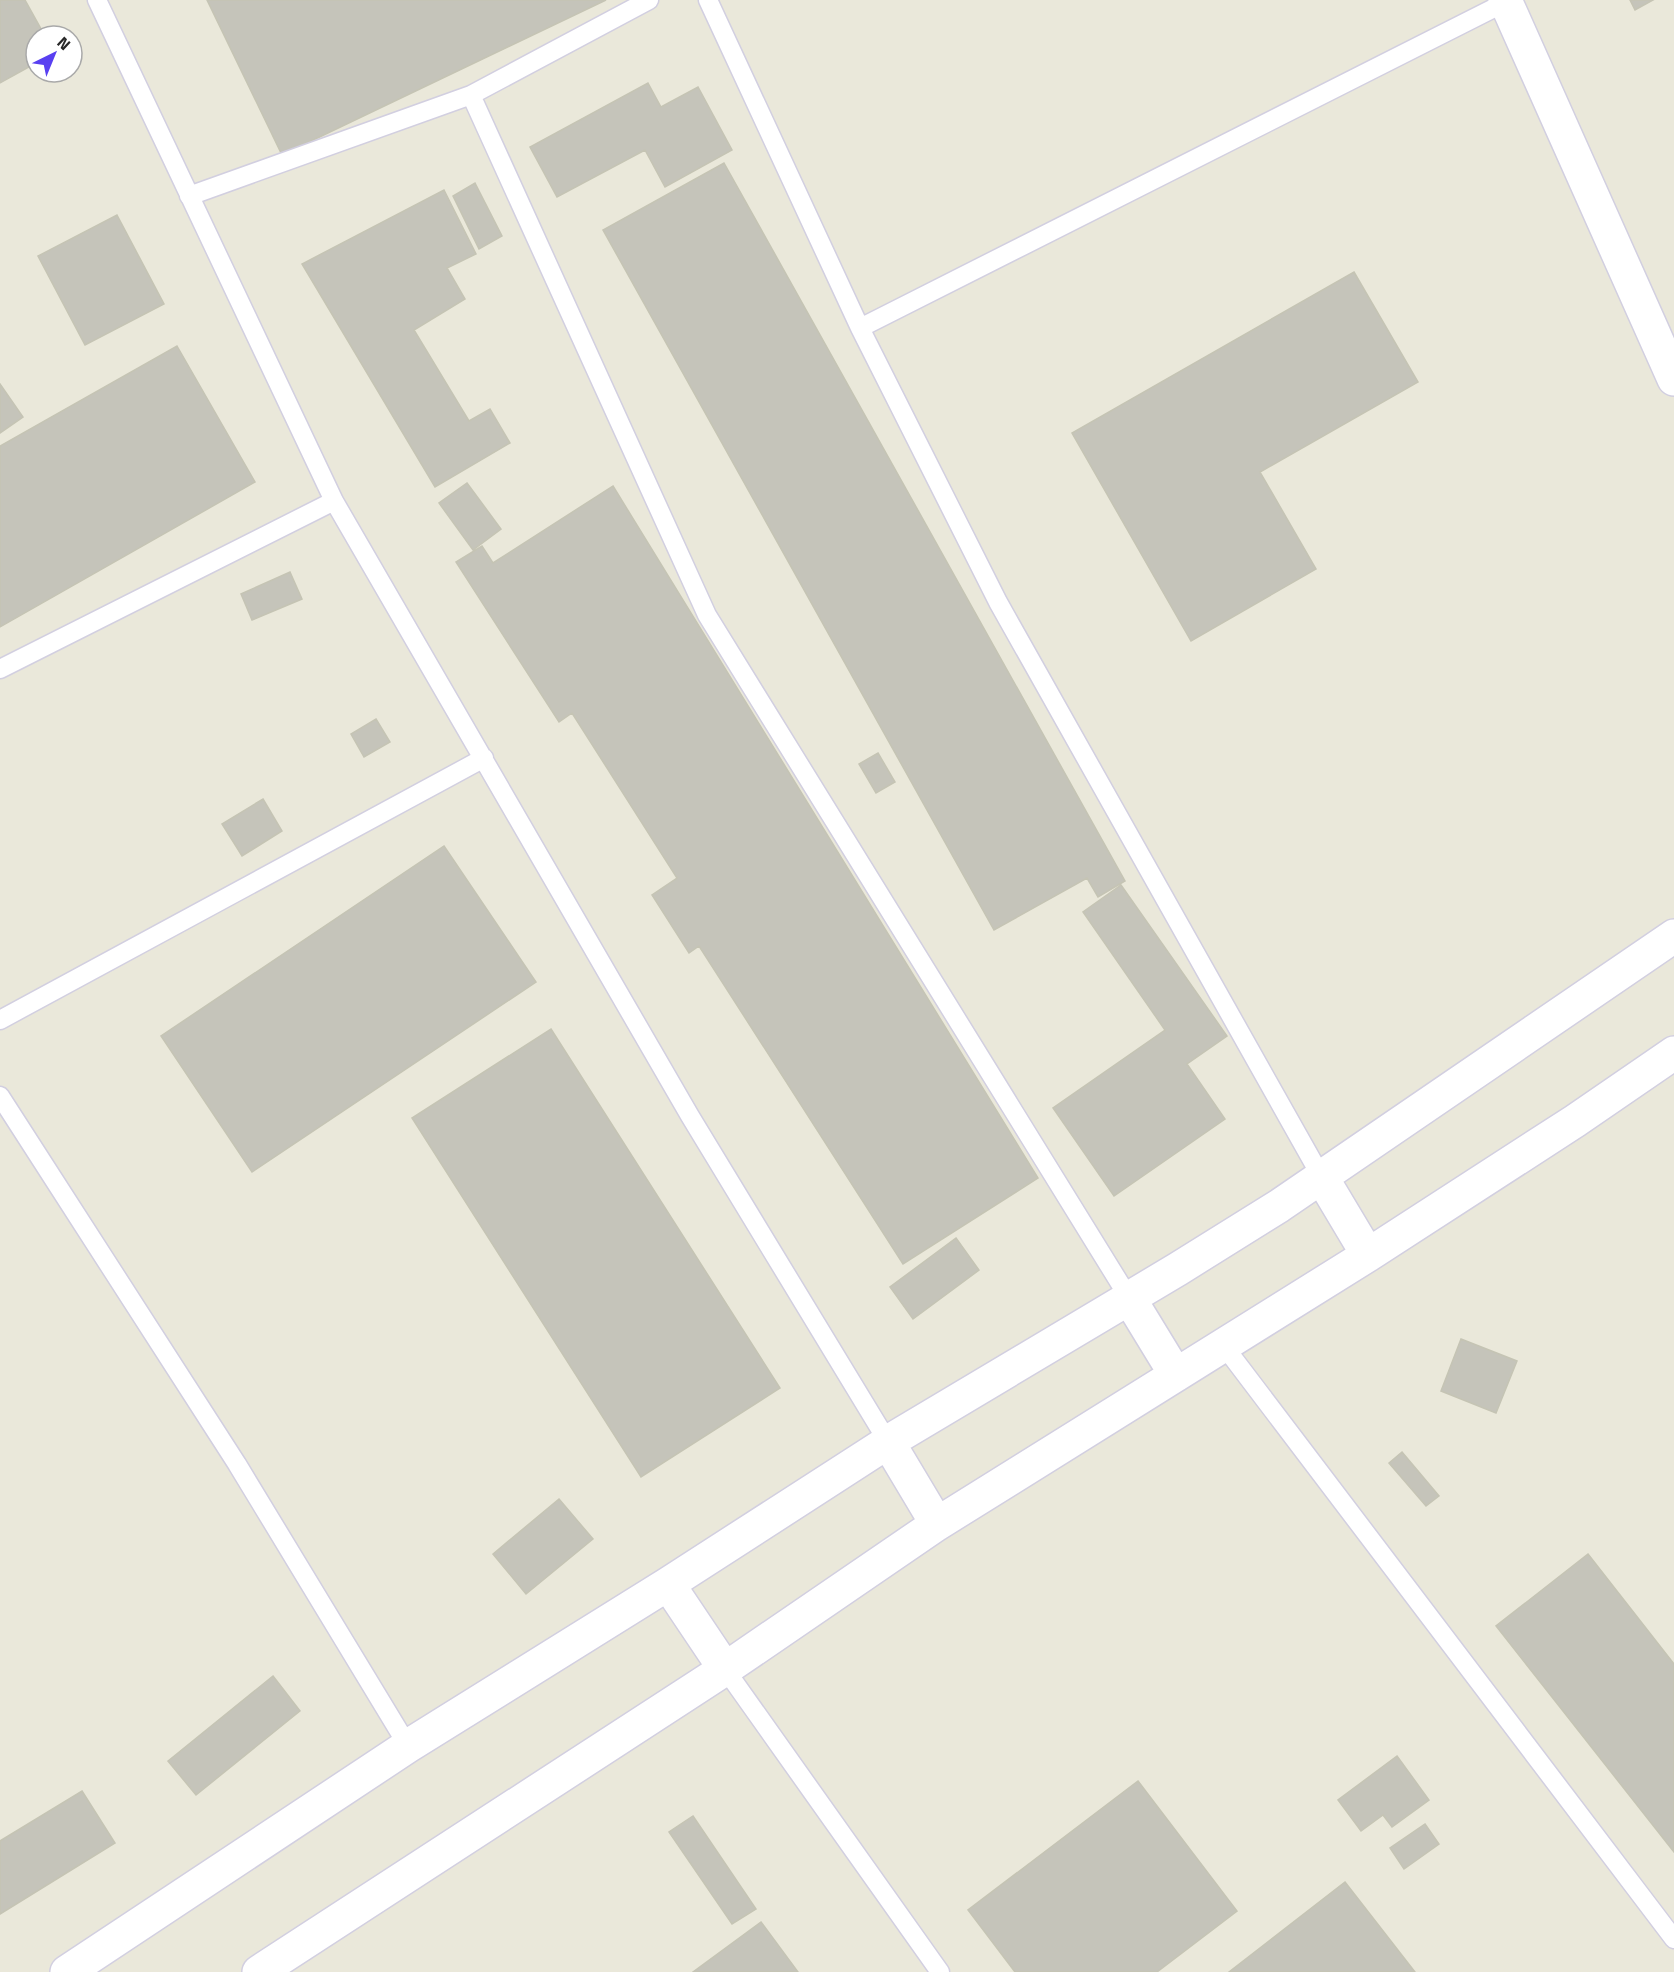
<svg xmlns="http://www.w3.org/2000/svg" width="1674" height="1972" viewBox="0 0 1674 1972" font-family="'Titillium Web',sans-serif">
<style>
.building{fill:#c5c4ba;stroke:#c5c4b4;stroke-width:1.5}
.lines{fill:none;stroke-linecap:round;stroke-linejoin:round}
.lane-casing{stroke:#d2cfe0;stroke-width:21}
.street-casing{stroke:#d2cfe0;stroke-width:36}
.lane{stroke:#fff;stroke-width:18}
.street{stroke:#fff;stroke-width:33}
</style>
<rect width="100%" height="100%" fill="#eae8da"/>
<!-- building -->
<path class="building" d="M 0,0 L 25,0 L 45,36 L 36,36 L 36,63 L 0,83 Z
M 207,0 L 606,0 L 282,155 Z
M 1630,0 L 1653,0 L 1635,10 Z
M 648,83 L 661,107 L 698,87 L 732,150 L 665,187 L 645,150 L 557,197 L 530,147 Z
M 724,163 L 1125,881 L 1098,897 L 1087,878 L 994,930 L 603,230 Z
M 475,183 L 502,236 L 479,249 L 453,196 Z
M 444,190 L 476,254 L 447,268 L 465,299 L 414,330 L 469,421 L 490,409 L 510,443 L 435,487 L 302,264 Z
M 117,215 L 164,304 L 85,345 L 38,256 Z
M 1354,272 L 1418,382 L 1260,472 L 1316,569 L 1191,641 L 1072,433 Z
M 177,346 L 255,482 L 0,627 L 0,446 Z
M 0,384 L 23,417 L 0,433 Z
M 467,483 L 501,529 L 473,550 L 439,503 Z
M 613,486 L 1038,1178 L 903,1264 L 699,946 L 689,953 L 652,895 L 677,878 L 572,713 L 559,722 L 456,562 L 482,546 L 493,563 Z
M 290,572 L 302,599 L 252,620 L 241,594 Z
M 376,719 L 390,742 L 364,757 L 351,734 Z
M 878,753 L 895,782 L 876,793 L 859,764 Z
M 263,799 L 282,831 L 242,856 L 222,824 Z
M 444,846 L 536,982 L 252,1172 L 161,1036 Z
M 1121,885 L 1227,1036 L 1187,1064 L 1225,1119 L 1114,1196 L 1053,1108 L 1165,1030 L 1083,912 Z
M 551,1029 L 780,1388 L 641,1477 L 412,1118 Z
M 956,1238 L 979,1270 L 913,1319 L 890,1287 Z
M 1461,1339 L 1517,1361 L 1496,1413 L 1441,1391 Z
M 1402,1452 L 1439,1496 L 1426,1506 L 1389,1463 Z
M 559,1499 L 593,1539 L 526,1594 L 493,1554 Z
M 1588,1554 L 1674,1664 L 1674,1852 L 1496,1626 Z
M 273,1676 L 300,1711 L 196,1795 L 168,1761 Z
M 1397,1756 L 1429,1800 L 1392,1827 L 1383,1815 L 1361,1831 L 1338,1800 Z
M 1138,1781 L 1237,1911 L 1157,1972 L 1015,1972 L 968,1910 Z
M 82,1791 L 115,1843 L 0,1914 L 0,1841 Z
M 693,1816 L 756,1909 L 732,1924 L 669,1832 Z
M 1425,1824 L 1439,1844 L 1404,1869 L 1390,1848 Z
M 1345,1882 L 1415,1972 L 1229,1972 Z
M 761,1922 L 798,1972 L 693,1972 Z"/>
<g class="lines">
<defs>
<path id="lane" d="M 97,0 L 334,501 L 690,1116 L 888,1442
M 708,0 L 860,328 L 998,602 L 1322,1178
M 471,95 L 707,615 L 1129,1298
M 189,196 L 471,95 L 649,0
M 860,328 L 1506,2
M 0,669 L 334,501
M 0,1020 L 484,758
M 0,1096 L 237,1464 L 408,1746
M 1224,1346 L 1674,1939
M 725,1669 L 940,1972"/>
<path id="street" d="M 1505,0 L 1674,379
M 1322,1178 L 1368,1255
M 1129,1298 L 1176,1375
M 888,1442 L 937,1524
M 668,1584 L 725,1669
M 67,1972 L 408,1746 L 668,1584 L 888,1442 L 1178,1269 L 1279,1206 L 1674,936
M 259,1972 L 725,1669 L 937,1524 L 1368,1255 L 1575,1121 L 1674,1053"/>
</defs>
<!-- lane casing -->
<use href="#lane" class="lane-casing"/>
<!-- street casing -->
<use href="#street" class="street-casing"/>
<!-- lane -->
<use href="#lane" class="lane"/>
<!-- street -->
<use href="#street" class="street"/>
</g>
<!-- north arrow -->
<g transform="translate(54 54) rotate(43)"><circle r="28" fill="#ffffff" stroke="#a9a9a9" stroke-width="1.5"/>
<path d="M0-4.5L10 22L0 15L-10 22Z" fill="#5940f1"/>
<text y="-9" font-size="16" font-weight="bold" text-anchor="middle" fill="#282828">N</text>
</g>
</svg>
